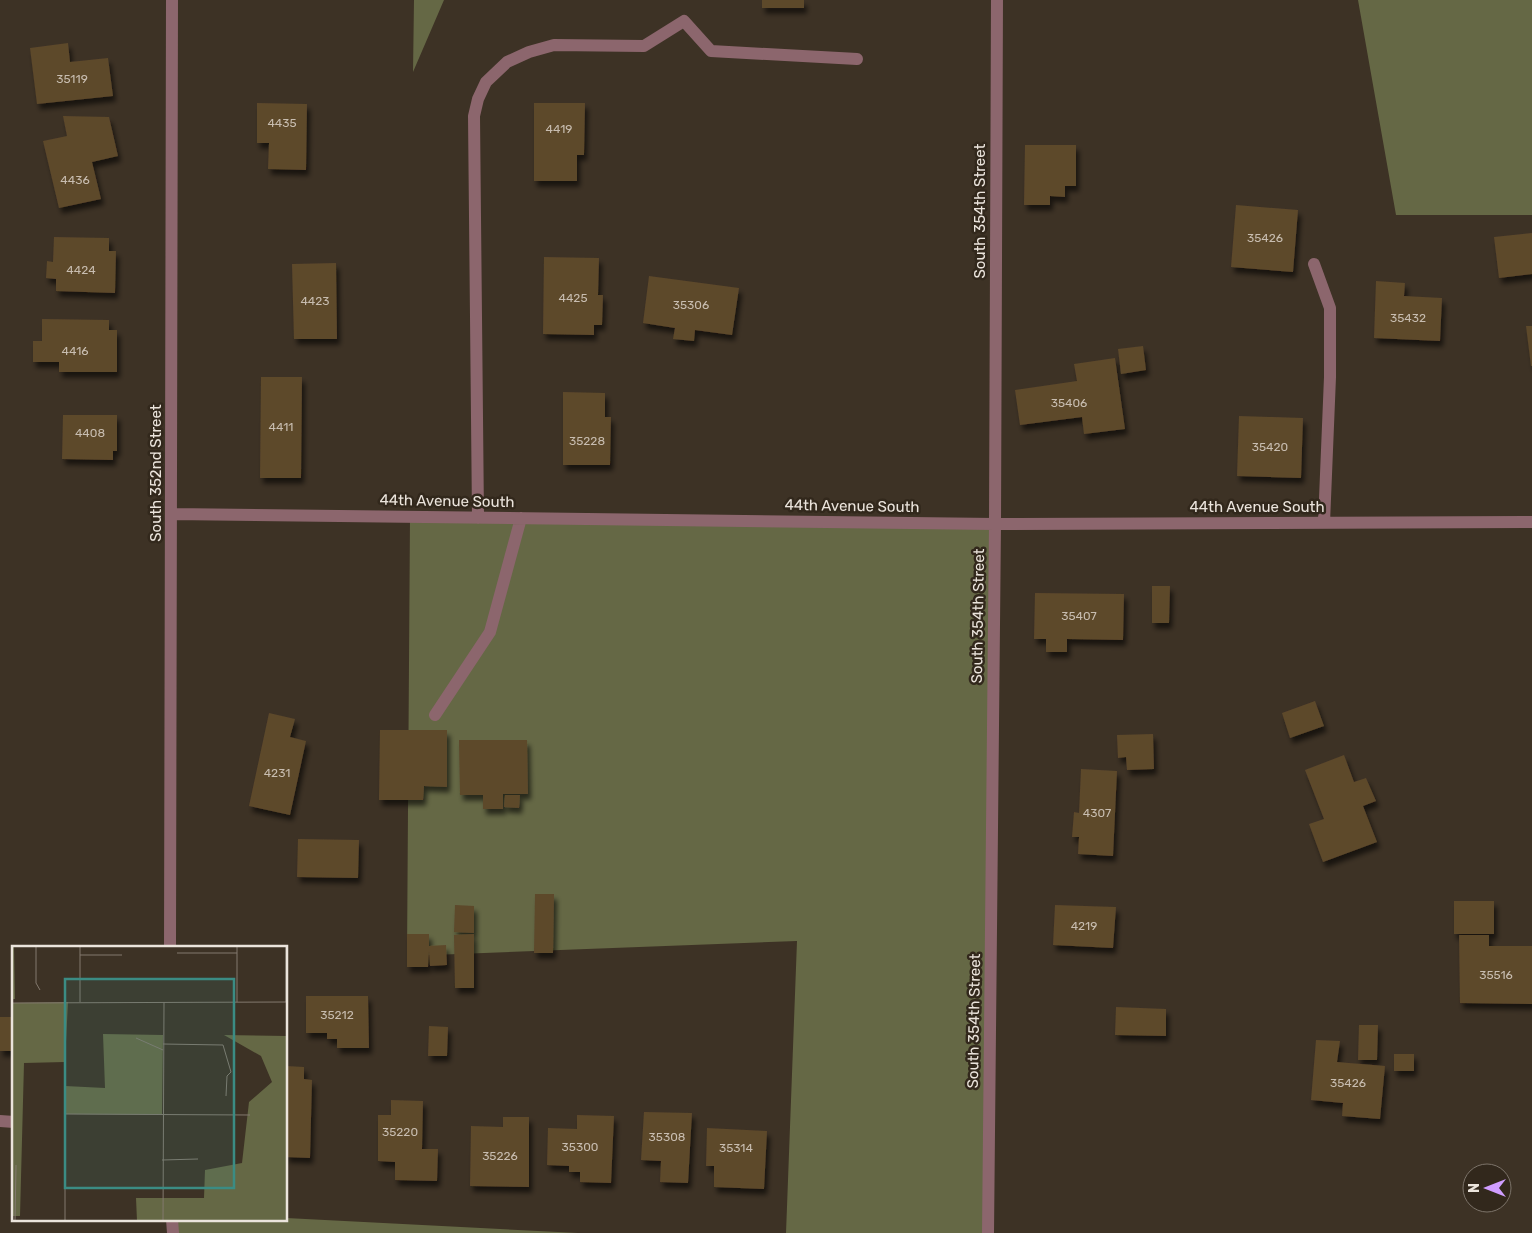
<svg xmlns="http://www.w3.org/2000/svg" width="1532" height="1233" viewBox="0 0 1532 1233" font-family="Rubik,sans-serif">
<style>
.forest{fill:#656845}
.building{fill:#5d482b;filter:url(#shadow)}
.lines{fill:none;stroke-linecap:round;stroke-linejoin:round}
.minor{stroke:#8c666d;stroke-width:12}
.labels{text-anchor:middle;dominant-baseline:central;stroke-width:5;stroke-linejoin:round;paint-order:stroke}
.number-label{font-size:12px;fill:#c8bdb0}
.street-label{font-size:15px;fill:#ebe4dc;stroke:#32281c}
.inset-road{fill:none;stroke:#83796e;stroke-width:1}
.view{fill:#3b8c84;fill-opacity:0.15;stroke:#3b8c84;stroke-width:2.5}
.inset-edge{fill:none;stroke:#ebe4dc;stroke-width:2.5}
</style>
<defs>
<filter id="shadow"><feDropShadow dx="3" dy="5.5" stdDeviation="2.5" flood-color="#0009"/></filter>
</defs>
<rect width="100%" height="100%" fill="#3d3225"/>
<!-- forest -->
<path class="forest" d="M 414,0 L 444,0 L 413,72 Z
M 1358,0 L 1532,0 L 1532,215 L 1396,215 Z
M 410,517 L 995,524 L 988,1233 L 786,1233 L 797,941 L 407,956 Z
M 286,1218 L 578,1233 L 173,1233 L 172,1219 Z"/>
<!-- building -->
<path class="building" d="M 762,0 L 804,0 L 804,8 L 762,8 Z
M 68,43 L 70,62 L 108,58 L 113,96 L 37,104 L 30,48 Z
M 257,103 L 307,104 L 306,170 L 268,169 L 269,143 L 257,143 Z
M 534,103 L 585,103 L 584,155 L 577,155 L 577,181 L 534,181 Z
M 63,116 L 109,117 L 118,156 L 92,162 L 101,199 L 59,208 L 43,141 L 67,136 Z
M 1025,145 L 1076,145 L 1076,186 L 1065,186 L 1065,197 L 1050,196 L 1050,205 L 1024,205 Z
M 1236,205 L 1298,210 L 1293,272 L 1231,267 Z
M 1532,233 L 1532,274 L 1499,278 L 1494,237 Z
M 54,237 L 109,238 L 109,251 L 116,251 L 115,293 L 56,291 L 56,279 L 46,278 L 47,261 L 53,262 Z
M 544,257 L 599,258 L 598,295 L 603,295 L 602,325 L 594,325 L 594,335 L 543,334 Z
M 336,263 L 337,339 L 294,339 L 292,264 Z
M 649,276 L 739,288 L 732,335 L 695,330 L 694,341 L 673,339 L 675,328 L 643,323 Z
M 1376,281 L 1405,283 L 1404,296 L 1442,298 L 1440,341 L 1374,338 Z
M 42,319 L 109,320 L 109,330 L 117,330 L 117,372 L 59,372 L 59,362 L 33,362 L 33,341 L 42,341 Z
M 1526,326 L 1532,326 L 1532,366 L 1531,366 Z
M 1143,346 L 1146,370 L 1121,374 L 1118,349 Z
M 1115,358 L 1125,429 L 1084,434 L 1082,417 L 1020,425 L 1015,390 L 1077,381 L 1074,364 Z
M 261,377 L 302,377 L 301,478 L 260,478 Z
M 563,392 L 605,393 L 605,417 L 611,417 L 610,465 L 563,465 Z
M 63,415 L 117,415 L 117,451 L 113,451 L 113,460 L 62,459 Z
M 1239,416 L 1303,418 L 1301,478 L 1237,476 Z
M 1152,586 L 1170,586 L 1169,623 L 1152,623 Z
M 1035,593 L 1124,594 L 1123,640 L 1067,639 L 1067,652 L 1046,652 L 1046,639 L 1034,639 Z
M 1315,701 L 1324,726 L 1290,738 L 1282,713 Z
M 269,713 L 295,719 L 290,737 L 306,741 L 290,815 L 249,806 Z
M 380,730 L 447,730 L 447,787 L 424,786 L 423,800 L 379,800 Z
M 1153,734 L 1154,769 L 1127,770 L 1126,757 L 1118,758 L 1117,735 Z
M 459,740 L 527,740 L 528,794 L 503,794 L 503,809 L 483,809 L 483,795 L 460,795 Z
M 1344,755 L 1354,782 L 1366,778 L 1376,801 L 1363,806 L 1377,842 L 1323,862 L 1309,824 L 1324,819 L 1305,770 Z
M 1081,769 L 1117,771 L 1113,856 L 1078,854 L 1079,837 L 1072,837 L 1074,812 L 1079,813 Z
M 505,795 L 520,795 L 519,808 L 504,807 Z
M 298,839 L 359,840 L 358,878 L 297,877 Z
M 535,894 L 554,894 L 553,953 L 534,953 Z
M 1454,901 L 1494,901 L 1494,934 L 1454,934 Z
M 455,905 L 474,906 L 474,933 L 454,932 Z
M 1055,905 L 1116,907 L 1113,948 L 1053,945 Z
M 407,934 L 429,934 L 429,946 L 446,945 L 447,965 L 430,966 L 429,951 L 428,967 L 407,967 Z
M 474,934 L 474,988 L 455,988 L 454,935 Z
M 1459,935 L 1489,935 L 1489,946 L 1532,946 L 1532,1004 L 1460,1003 Z
M 306,996 L 368,996 L 369,1048 L 337,1048 L 337,1039 L 327,1039 L 327,1033 L 306,1033 Z
M 1116,1007 L 1166,1009 L 1166,1036 L 1115,1035 Z
M 0,1017 L 14,1017 L 14,1051 L 0,1051 Z
M 1359,1025 L 1378,1025 L 1377,1060 L 1358,1060 Z
M 429,1026 L 448,1027 L 447,1056 L 428,1056 Z
M 1316,1040 L 1340,1041 L 1337,1062 L 1385,1066 L 1380,1119 L 1342,1116 L 1343,1103 L 1311,1100 Z
M 1394,1054 L 1414,1054 L 1414,1071 L 1394,1071 Z
M 286,1066 L 304,1067 L 304,1079 L 312,1080 L 310,1158 L 286,1157 Z
M 391,1100 L 423,1101 L 422,1149 L 438,1149 L 437,1181 L 395,1180 L 395,1162 L 378,1161 L 378,1115 L 391,1115 Z
M 644,1112 L 692,1113 L 688,1183 L 660,1182 L 661,1161 L 641,1160 Z
M 577,1115 L 614,1116 L 611,1183 L 580,1182 L 580,1172 L 569,1172 L 569,1166 L 547,1165 L 548,1128 L 577,1129 Z
M 503,1117 L 529,1117 L 529,1187 L 470,1186 L 471,1126 L 503,1127 Z
M 707,1128 L 767,1131 L 764,1189 L 714,1187 L 714,1166 L 706,1166 Z"/>
<g class="lines">
<!-- minor -->
<path class="minor" d="M 1314,264 L 1330,308 L 1330,377 L 1324,523
M 172,514 L 995,524 L 1532,522
M 478,518 L 474,116 L 478,99 L 486,82 L 507,62 L 529,52 L 554,45 L 644,46 L 684,21 L 711,51 L 857,59
M 435,715 L 490,632 L 521,518
M 170,947 L 172,0
M 0,1121 L 14,1122
M 172,1219 L 173,1233
M 988,1233 L 995,524 L 997,0"/>
</g>
<g class="labels">
<!-- number labels -->
<g class="number-label">
<text x="72" y="79">35119</text>
<text x="282" y="123">4435</text>
<text x="559" y="129">4419</text>
<text x="75" y="180">4436</text>
<text x="1265" y="238">35426</text>
<text x="81" y="270">4424</text>
<text x="573" y="298">4425</text>
<text x="315" y="301">4423</text>
<text x="691" y="305">35306</text>
<text x="1408" y="318">35432</text>
<text x="75" y="351">4416</text>
<text x="1069" y="403">35406</text>
<text x="281" y="427">4411</text>
<text x="90" y="433">4408</text>
<text x="587" y="441">35228</text>
<text x="1270" y="447">35420</text>
<text x="1079" y="616">35407</text>
<text x="277" y="773">4231</text>
<text x="1097" y="813">4307</text>
<text x="1084" y="926">4219</text>
<text x="1496" y="975">35516</text>
<text x="337" y="1015">35212</text>
<text x="1348" y="1083">35426</text>
<text x="400" y="1132">35220</text>
<text x="667" y="1137">35308</text>
<text x="580" y="1147">35300</text>
<text x="736" y="1148">35314</text>
<text x="500" y="1156">35226</text>
</g>
<!-- street labels -->
<g class="street-label">
<text transform="translate(980 211) rotate(-90)">South 354th Street</text>
<text transform="translate(156 473) rotate(-90)">South 352nd Street</text>
<text transform="translate(447 501) rotate(1)">44th Avenue South</text>
<text transform="translate(852 506) rotate(1)">44th Avenue South</text>
<text x="1257" y="507">44th Avenue South</text>
<text transform="translate(978 616) rotate(-89)">South 354th Street</text>
<text transform="translate(974 1021) rotate(-89)">South 354th Street</text>
</g>
</g>
<!-- overview -->
<g transform="translate(12 946)">
<rect width="275" height="275" fill="#3d3225"/>
<path d="M 0,0 L 2,0 L 3,53 L 0,53 ZM 56,56 L 53,116 L 12,117 L 8,270 L 0,270 L 0,57 ZM 91,88 L 151,89 L 150,169 L 53,168 L 53,140 L 93,142 ZM 212,89 L 275,90 L 275,275 L 125,275 L 124,252 L 192,252 L 193,224 L 230,217 L 237,156 L 260,136 L 249,110 Z" fill="#656845"/>
<path class="inset-road" d="M 24,0 L 24,37 L 28,44M 225,0 L 225,56M 274,0 L 274,56M 165,7 L 225,7M 68,9 L 110,9M 53,56 L 53,275M 68,56 L 68,0M 0,57 L 275,56M 124,92 L 151,104M 151,98 L 211,99 L 219,126 L 215,130 L 214,150M 53,168 L 238,169M 150,214 L 186,213M 3,275 L 4,219M 151,275 L 152,56"/>
<path class="view" d="M 53,33 L 222,33 L 222,242 L 53,242 Z"/>
<rect width="275" height="275" class="inset-edge"/>
</g>
<!-- north arrow -->
<g transform="translate(1487 1188) rotate(270)"><circle r="24" fill="#32281c" stroke="#7c7369"/>
<path d="M0-4L9 19L0 12L-9 19Z" fill="#d09dff"/>
<text y="-8" font-size="14" font-weight="bold" text-anchor="middle" fill="#ebe4dc">N</text>
</g>
</svg>
